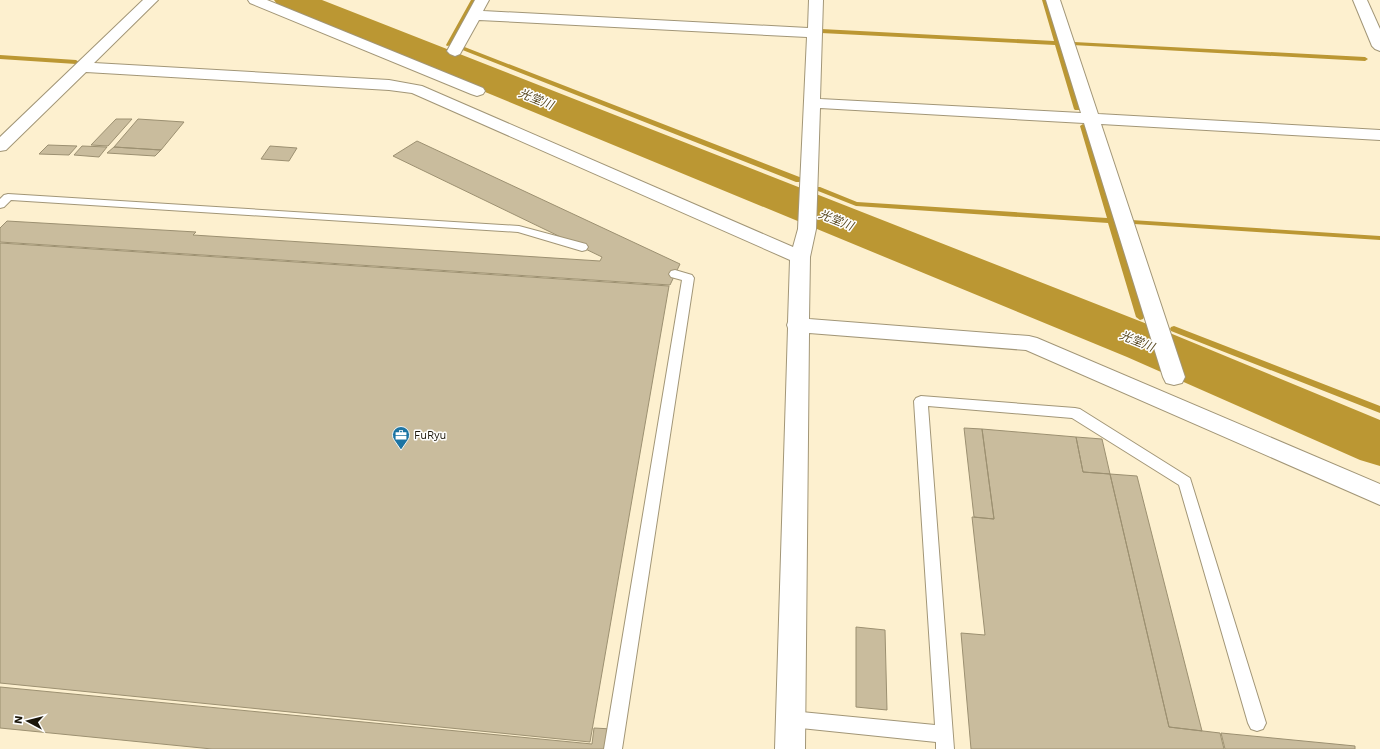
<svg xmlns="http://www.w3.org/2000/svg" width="1380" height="749" viewBox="0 0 1380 749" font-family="'Work Sans','Noto Sans JP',sans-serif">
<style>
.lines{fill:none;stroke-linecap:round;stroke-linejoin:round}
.stream{fill:#bb9733;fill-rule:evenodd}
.river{fill:#bb9733;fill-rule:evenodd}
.building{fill:#c9bc9d;stroke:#9c9071}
.service-casing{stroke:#a29677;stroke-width:2}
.minor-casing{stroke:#a29677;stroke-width:2}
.tertiary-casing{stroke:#a29677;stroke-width:2}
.service{fill:#fff;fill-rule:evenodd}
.minor{fill:#fff;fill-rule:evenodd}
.tertiary{fill:#fff;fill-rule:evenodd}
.labels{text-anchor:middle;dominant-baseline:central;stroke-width:3;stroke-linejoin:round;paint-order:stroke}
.poi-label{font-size:11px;fill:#1b160a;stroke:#fff;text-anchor:start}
.water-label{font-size:12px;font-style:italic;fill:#594921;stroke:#fff}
</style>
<rect width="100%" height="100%" fill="#fdf0cf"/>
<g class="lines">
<!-- stream -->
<path class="stream" d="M 471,0 L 477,0 L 452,45 L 447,46 L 446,45 Z
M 1042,0 L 1048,0 L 1080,109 L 1079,110 L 1075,110 L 1074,109 L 1055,45 L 821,33 L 818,31 L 821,29 L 1054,41 Z
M 1074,42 L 1365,57 L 1368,59 L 1365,61 L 1072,45 L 1072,43 Z
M 462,46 L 802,178 L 803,180 L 799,182 L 796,182 L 460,49 L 459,48 Z
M 0,55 L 76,60 L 79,62 L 76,64 L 0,59 Z
M 1083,124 L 1086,126 L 1144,317 L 1143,319 L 1140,320 L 1136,317 L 1108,223 L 856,206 L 813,189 L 817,187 L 820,187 L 857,202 L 1107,218 L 1080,126 Z
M 1131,220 L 1380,236 L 1380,240 L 1134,224 L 1130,222 Z
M 1142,325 L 1146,328 L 1150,344 L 1146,347 L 1142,344 L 1138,328 Z
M 1174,326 L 1380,406 L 1380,413 L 1171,331 L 1170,329 L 1171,327 Z"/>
<!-- river -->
<path class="river" d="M 274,0 L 322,0 L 1165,331 L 1380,420 L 1380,466 L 1360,460 L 1127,357 L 279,7 Z"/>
</g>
<!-- building -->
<path class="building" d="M 116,119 L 132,119 L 108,146 L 91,145 Z
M 138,119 L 184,122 L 161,150 L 114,147 Z
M 417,141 L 680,264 L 670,285 L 0,242 L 0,228 L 7,221 L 196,232 L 193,235 L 600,261 L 602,257 L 393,156 Z
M 48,145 L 77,146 L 69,155 L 39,154 Z
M 82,146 L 107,147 L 99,157 L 74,155 Z
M 270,146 L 297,148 L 289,161 L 261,159 Z
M 114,147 L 161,150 L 155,156 L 107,153 Z
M 0,243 L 669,286 L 590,742 L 0,683 Z
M 964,428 L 982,429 L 994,519 L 974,517 Z
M 982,429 L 1076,437 L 1083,472 L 1110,474 L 1169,727 L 1220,733 L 1224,749 L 971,749 L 961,633 L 985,635 L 972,517 L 994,519 Z
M 1076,437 L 1102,439 L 1110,474 L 1083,472 Z
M 1110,474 L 1137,476 L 1202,731 L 1169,727 Z
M 856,627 L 885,630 L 887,710 L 856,707 Z
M 0,687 L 592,744 L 594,728 L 612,729 L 609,749 L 212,749 L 0,728 Z
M 1221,733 L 1355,746 L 1355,749 L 1225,749 Z"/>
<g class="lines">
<defs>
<path id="service" d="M 8,194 L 519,226 L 586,244 L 588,247 L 586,250 L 582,251 L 518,232 L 11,200 L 4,207 L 0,208 L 0,199 L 4,195 Z
M 675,270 L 692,275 L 694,278 L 622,749 L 604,749 L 682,280 L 671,277 L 669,274 L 671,271 Z
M 921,396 L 1075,408 L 1080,409 L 1190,478 L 1266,723 L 1263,729 L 1257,731 L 1251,729 L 1248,723 L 1179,485 L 1072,418 L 928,406 L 954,749 L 936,749 L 936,742 L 791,727 L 785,725 L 782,719 L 785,713 L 791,711 L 935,725 L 914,401 L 916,398 Z"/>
<path id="minor" d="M 143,0 L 158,0 L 94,63 L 389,80 L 422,86 L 793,247 L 798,229 L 807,37 L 479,20 L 460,54 L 455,56 L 450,54 L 447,51 L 475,0 L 489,0 L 483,11 L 808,28 L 809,0 L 823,0 L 820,99 L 1081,113 L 1046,0 L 1060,0 L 1098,114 L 1380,130 L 1380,140 L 1101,124 L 1185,377 L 1182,383 L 1174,385 L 1166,383 L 1163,377 L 1084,123 L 820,108 L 816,229 L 810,257 L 809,319 L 1029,336 L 1037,338 L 1380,484 L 1380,505 L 1026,350 L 809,333 L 805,749 L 775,749 L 788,328 L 787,325 L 788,322 L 790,260 L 412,93 L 389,90 L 86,72 L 6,150 L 0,151 L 0,137 Z
M 248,0 L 267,0 L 483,88 L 485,91 L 483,94 L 477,96 L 471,94 L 250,3 Z"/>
<path id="tertiary" d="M 1353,0 L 1367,0 L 1380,29 L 1380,51 L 1375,49 L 1372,46 Z"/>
</defs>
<!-- service casing -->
<use href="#service" class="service-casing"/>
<!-- minor casing -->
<use href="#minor" class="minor-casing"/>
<!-- tertiary casing -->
<use href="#tertiary" class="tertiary-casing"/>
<!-- service -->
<use href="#service" class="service"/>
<!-- minor -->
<use href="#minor" class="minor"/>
<!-- tertiary -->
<use href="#tertiary" class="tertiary"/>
</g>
<!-- icons -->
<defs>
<symbol id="office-pin" viewBox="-11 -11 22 30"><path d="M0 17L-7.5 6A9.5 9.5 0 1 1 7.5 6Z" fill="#1c74a3" stroke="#fff"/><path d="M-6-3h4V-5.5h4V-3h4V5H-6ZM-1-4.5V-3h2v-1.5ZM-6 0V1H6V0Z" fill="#fff"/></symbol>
</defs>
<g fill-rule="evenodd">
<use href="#office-pin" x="391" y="425" width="20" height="27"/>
</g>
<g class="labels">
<!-- poi labels -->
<g class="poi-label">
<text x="414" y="435">FuRyu</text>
</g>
<!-- water labels -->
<g class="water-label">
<text transform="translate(536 99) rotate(22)">光堂川</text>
<text transform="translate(836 220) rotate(22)">光堂川</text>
<text transform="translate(1137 341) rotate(22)">光堂川</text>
</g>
</g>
<!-- north arrow -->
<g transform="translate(28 721) rotate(277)" stroke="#ffffff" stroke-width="3" paint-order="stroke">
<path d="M0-3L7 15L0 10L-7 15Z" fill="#1b160a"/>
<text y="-6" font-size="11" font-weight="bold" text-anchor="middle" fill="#1b160a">N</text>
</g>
</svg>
